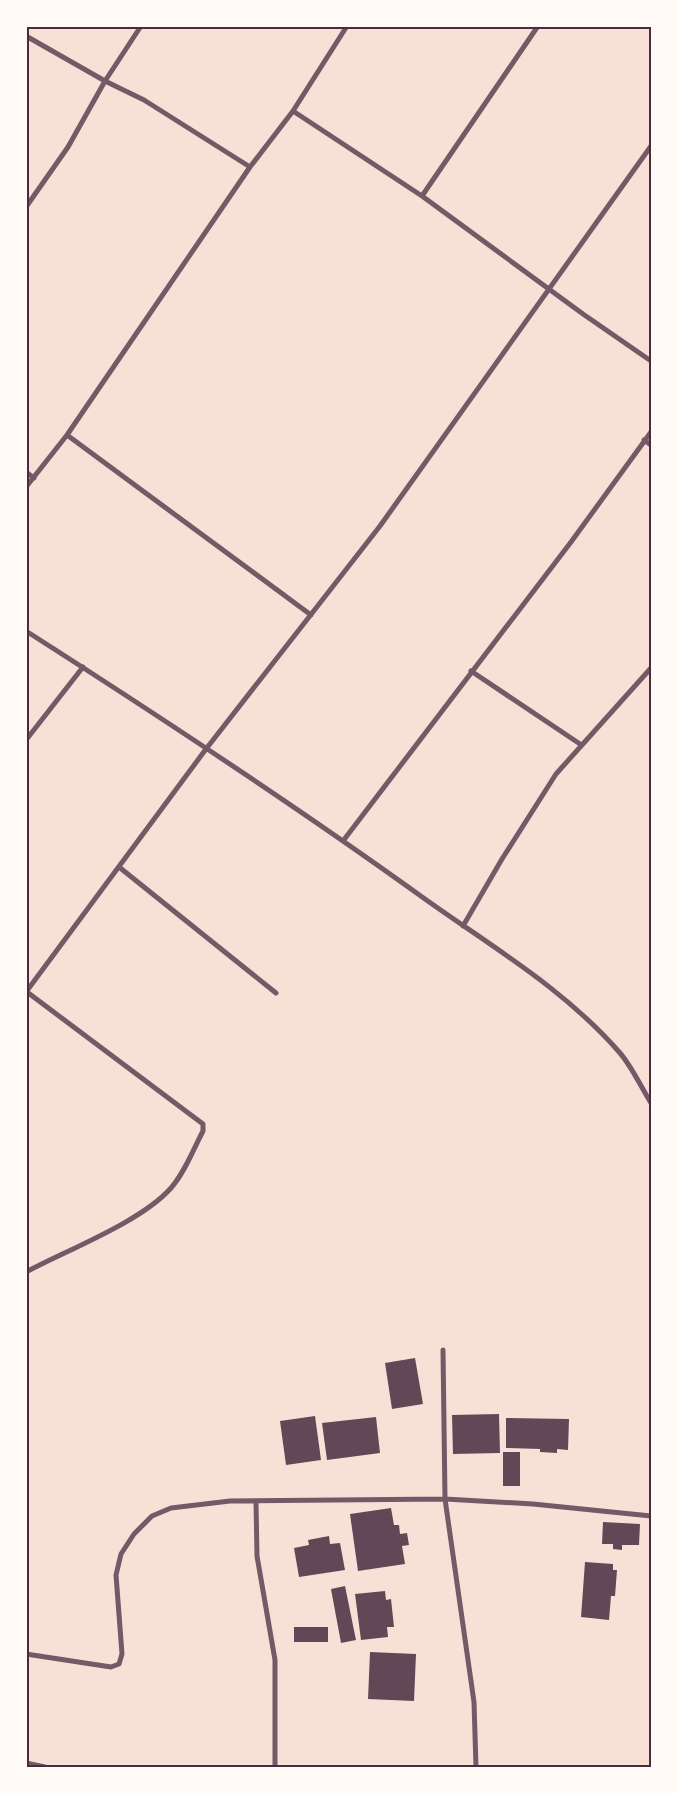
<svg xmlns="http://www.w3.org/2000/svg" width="677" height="1793" viewBox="0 0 677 1793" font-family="Jost,sans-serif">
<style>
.building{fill:#644757}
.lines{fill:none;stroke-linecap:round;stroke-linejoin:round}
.minor{stroke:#755966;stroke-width:5}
.neatline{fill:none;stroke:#4a2c40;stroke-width:2}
</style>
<rect width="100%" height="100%" fill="#f7e1d7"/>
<!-- building -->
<path class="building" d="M 415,1358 L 423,1404 L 392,1409 L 385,1363 Z
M 499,1414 L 500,1453 L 453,1454 L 452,1415 Z
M 315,1416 L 321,1460 L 286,1465 L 280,1421 Z
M 376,1417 L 380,1453 L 327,1460 L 322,1423 Z
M 506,1418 L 569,1419 L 568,1450 L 557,1449 L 557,1453 L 540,1452 L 540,1449 L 506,1448 Z
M 503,1452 L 520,1452 L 520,1486 L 503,1486 Z
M 391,1508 L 394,1525 L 399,1525 L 400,1534 L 407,1533 L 409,1545 L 402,1546 L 405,1564 L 358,1571 L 350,1514 Z
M 603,1522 L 640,1524 L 639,1545 L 622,1545 L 622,1550 L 613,1549 L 613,1544 L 602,1544 Z
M 329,1536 L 330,1544 L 340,1543 L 345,1570 L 299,1577 L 294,1548 L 309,1545 L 308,1540 Z
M 585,1562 L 613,1564 L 613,1570 L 617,1570 L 615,1596 L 611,1596 L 609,1620 L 581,1617 Z
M 345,1586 L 356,1640 L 341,1643 L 331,1589 Z
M 385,1591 L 386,1600 L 391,1599 L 394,1627 L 387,1627 L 388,1637 L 361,1640 L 355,1594 Z
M 294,1627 L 328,1627 L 328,1642 L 294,1642 Z
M 370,1652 L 416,1654 L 414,1701 L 368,1699 Z"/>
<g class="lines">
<!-- minor -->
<path class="minor" d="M 650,26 L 651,27
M 26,36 L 105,81 L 144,100 L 250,167
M 293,111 L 422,196 L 583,314 L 651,361
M 422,196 L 538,26
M 26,207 L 68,147 L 105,81 L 141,26
M 67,435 L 311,615
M 644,440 L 651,445
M 26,472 L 34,478
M 26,487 L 67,435 L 250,167 L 293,111 L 347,26
M 26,631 C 159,716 290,802 418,894 C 487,944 563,987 620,1053 C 632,1067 641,1087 651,1103
M 471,671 L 580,744
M 26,740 L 83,667
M 343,841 L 571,542 L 651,432
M 119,867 L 276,993
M 463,926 L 502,859 L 556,774 L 651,668
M 26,992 L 206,749 L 380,526 L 651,146
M 26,1272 C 67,1250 141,1222 171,1188 C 185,1172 193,1150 203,1131 L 203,1124 L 27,992
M 443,1350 L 445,1499 L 474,1702 L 476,1767
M 256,1502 L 257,1556 L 275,1660 L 275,1767
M 26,1654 L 111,1667 L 119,1664 L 122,1654 L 116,1575 L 121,1554 L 134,1534 L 152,1516 L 171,1508 L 230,1501 L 445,1499 L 533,1504 L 651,1516
M 26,1763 L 45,1767"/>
</g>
<!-- border -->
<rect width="677" height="1793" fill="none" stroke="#fffaf5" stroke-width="55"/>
<rect x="28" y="28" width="622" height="1738" class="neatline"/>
</svg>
